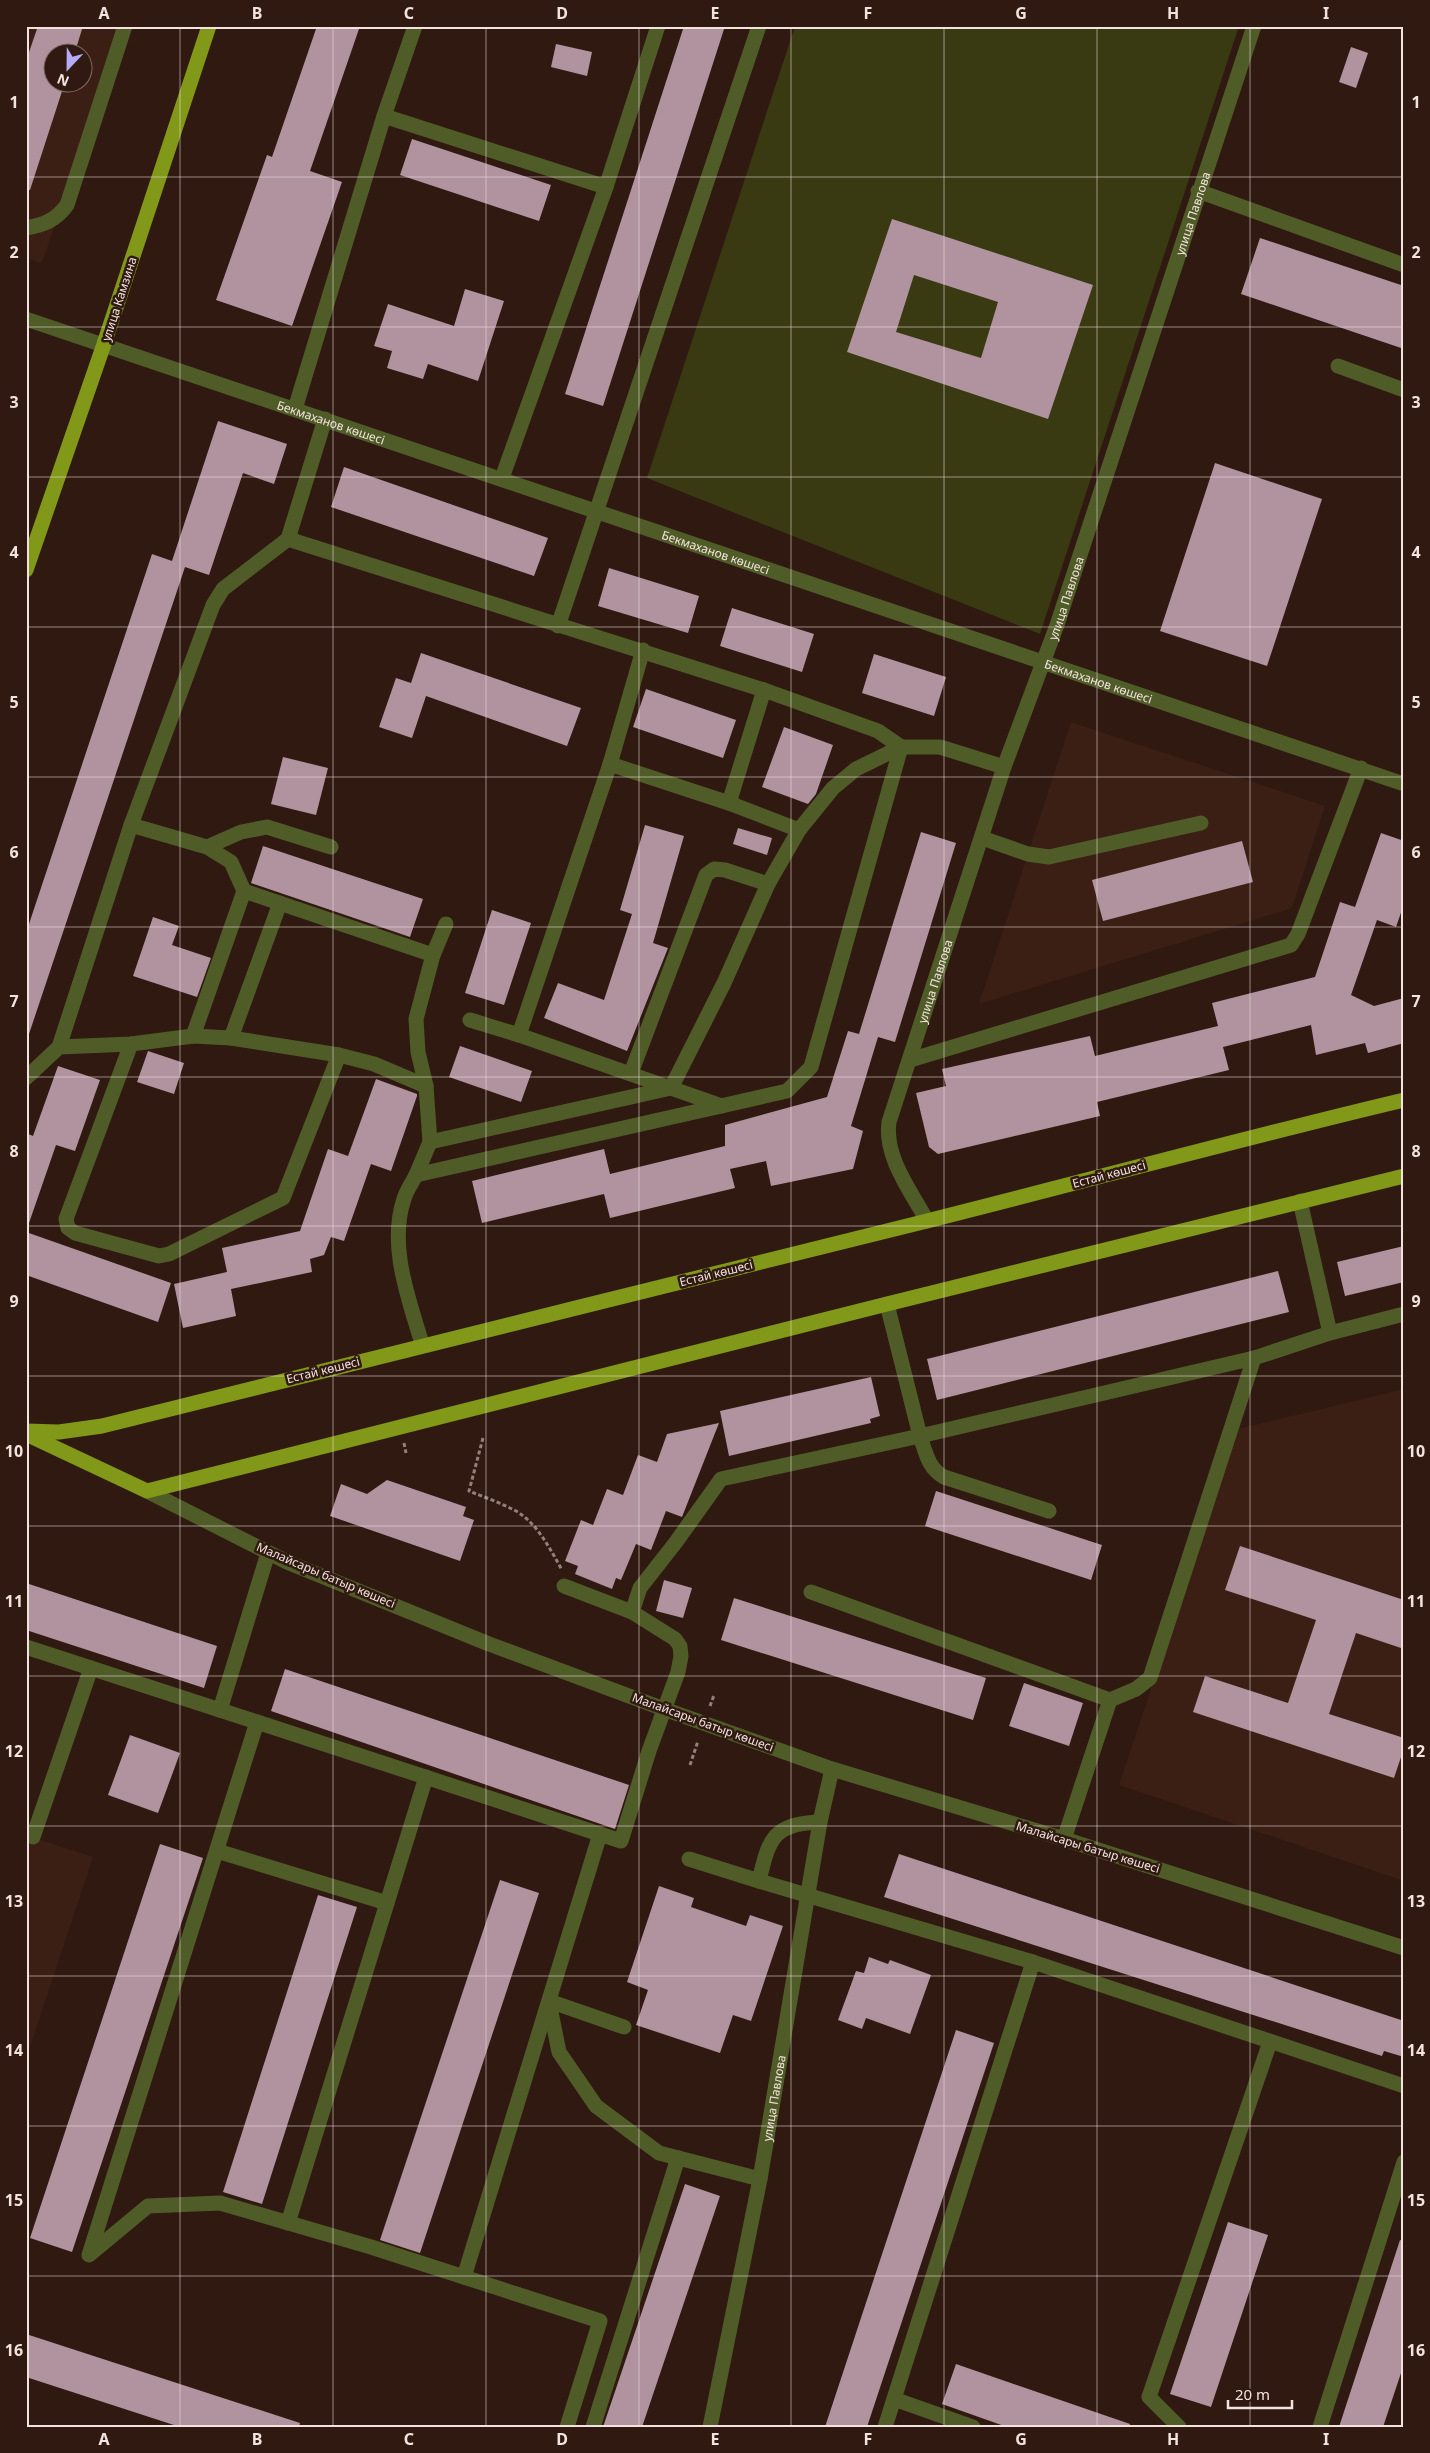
<svg xmlns="http://www.w3.org/2000/svg" width="1430" height="2453" viewBox="0 0 1430 2453" font-family="'Noto Sans',sans-serif">
<style>
.built{fill:#3b1f14;fill-rule:evenodd}
.green{fill:#393a11}
.building{fill:#b0939f;fill-rule:evenodd}
.lines{fill:none;stroke-linecap:round;stroke-linejoin:round}
.path{stroke:#93807a;stroke-width:3;stroke-dasharray:4 2.5;stroke-linecap:butt}
.minor{stroke:#505c28;stroke-width:15}
.major{stroke:#819818;stroke-width:15}
.grid{fill:none;stroke:#f3e3de;stroke-width:1;stroke-opacity:0.55}
.labels{text-anchor:middle;dominant-baseline:central;stroke-width:5;stroke-linejoin:round;paint-order:stroke}
.street-label{font-size:12px;fill:#f3e3de;stroke:#2f1911}
.neatline{fill:none;stroke:#f3e3de;stroke-width:2}
.grid-label{font-size:16px;text-anchor:middle;font-weight:bold;fill:#f3e3de}
</style>
<rect width="100%" height="100%" fill="#2f1911"/>
<!-- built -->
<path class="built" d="M 26,26 L 123,26 L 42,263 L 26,258 ZM 52,52 L 82,52 L 82,82 L 52,82 Z
M 1071,722 L 1325,806 L 1292,908 L 979,1004 Z
M 1404,1389 L 1404,1881 L 1119,1785 L 1238,1429 Z
M 26,1835 L 93,1857 L 26,2059 Z"/>
<!-- green -->
<path class="green" d="M 795,26 L 1239,26 L 1040,634 L 647,478 Z"/>
<!-- building -->
<path class="building" d="M 38,26 L 83,26 L 75,52 L 52,52 L 52,82 L 65,82 L 30,190 L 26,190 L 26,61 Z
M 317,26 L 360,26 L 310,171 L 342,182 L 292,326 L 216,300 L 267,155 L 272,157 Z
M 684,26 L 725,26 L 603,406 L 565,394 Z
M 556,44 L 592,52 L 587,76 L 551,67 Z
M 1351,47 L 1368,53 L 1356,88 L 1339,82 Z
M 412,139 L 551,185 L 539,221 L 400,175 Z
M 892,219 L 1093,285 L 1048,419 L 847,352 ZM 914,275 L 998,302 L 981,358 L 896,332 Z
M 1260,238 L 1404,286 L 1404,349 L 1241,294 Z
M 465,289 L 504,301 L 478,381 L 428,364 L 423,379 L 387,368 L 392,351 L 374,346 L 388,304 L 454,326 Z
M 218,421 L 287,444 L 274,484 L 243,473 L 209,575 L 185,567 L 29,1034 L 26,1033 L 26,933 L 152,554 L 172,561 Z
M 1215,463 L 1322,499 L 1267,666 L 1160,631 Z
M 344,467 L 548,538 L 534,576 L 331,507 Z
M 609,568 L 699,596 L 688,633 L 598,606 Z
M 732,608 L 814,634 L 802,672 L 720,646 Z
M 421,653 L 581,708 L 567,746 L 426,696 L 412,738 L 379,727 L 396,678 L 411,683 Z
M 874,654 L 946,677 L 934,716 L 862,693 Z
M 646,689 L 736,720 L 723,758 L 633,727 Z
M 784,727 L 833,745 L 816,794 L 808,804 L 762,787 Z
M 283,757 L 328,768 L 316,815 L 271,804 Z
M 645,825 L 684,836 L 653,943 L 668,948 L 627,1051 L 544,1018 L 558,983 L 604,1000 L 632,914 L 620,910 Z
M 738,828 L 772,838 L 767,855 L 733,844 Z
M 921,832 L 956,843 L 895,1042 L 878,1037 L 851,1126 L 863,1131 L 853,1169 L 771,1186 L 766,1161 L 730,1169 L 735,1188 L 610,1218 L 604,1194 L 482,1223 L 472,1181 L 604,1149 L 610,1174 L 725,1146 L 725,1125 L 827,1097 L 848,1031 L 859,1034 Z
M 1381,833 L 1404,841 L 1404,904 L 1396,927 L 1377,920 L 1351,995 L 1374,1006 L 1404,998 L 1404,1043 L 1368,1053 L 1365,1043 L 1316,1055 L 1311,1025 L 1223,1047 L 1229,1070 L 1097,1102 L 1100,1116 L 938,1154 L 929,1147 L 916,1093 L 946,1086 L 942,1069 L 1090,1036 L 1095,1056 L 1218,1026 L 1212,1003 L 1315,977 L 1340,902 L 1355,907 Z
M 1242,841 L 1253,882 L 1103,921 L 1092,880 Z
M 263,846 L 423,899 L 410,937 L 251,883 Z
M 492,910 L 531,923 L 504,1005 L 465,993 Z
M 153,917 L 179,926 L 172,945 L 211,958 L 197,997 L 133,976 Z
M 460,1046 L 532,1071 L 521,1102 L 449,1077 Z
M 148,1051 L 184,1063 L 174,1094 L 137,1082 Z
M 58,1066 L 100,1080 L 75,1151 L 56,1145 L 29,1223 L 26,1222 L 26,1133 L 33,1136 Z
M 376,1079 L 417,1094 L 417,1096 L 391,1171 L 371,1164 L 344,1241 L 331,1237 L 324,1255 L 310,1259 L 312,1272 L 231,1289 L 236,1316 L 183,1328 L 174,1284 L 227,1272 L 222,1248 L 300,1231 L 328,1149 L 348,1156 Z
M 26,1232 L 171,1283 L 158,1322 L 26,1275 Z
M 1404,1246 L 1404,1282 L 1345,1296 L 1337,1262 Z
M 1278,1271 L 1289,1312 L 937,1400 L 927,1359 Z
M 871,1377 L 880,1416 L 870,1419 L 871,1423 L 729,1456 L 720,1411 Z
M 719,1423 L 682,1517 L 666,1511 L 651,1550 L 636,1544 L 621,1580 L 616,1578 L 612,1589 L 575,1574 L 578,1566 L 565,1561 L 581,1520 L 593,1525 L 607,1489 L 623,1495 L 638,1455 L 657,1462 L 667,1434 Z
M 387,1480 L 466,1507 L 463,1516 L 474,1520 L 460,1561 L 330,1516 L 341,1484 L 367,1494 Z
M 936,1491 L 1102,1545 L 1091,1580 L 925,1526 Z
M 1240,1546 L 1404,1600 L 1404,1649 L 1356,1633 L 1329,1714 L 1404,1738 L 1404,1748 L 1394,1778 L 1193,1712 L 1205,1676 L 1288,1703 L 1316,1620 L 1225,1590 Z
M 664,1580 L 692,1588 L 683,1618 L 656,1611 Z
M 26,1583 L 217,1646 L 204,1688 L 26,1630 Z
M 734,1598 L 986,1678 L 973,1720 L 721,1640 Z
M 285,1669 L 629,1785 L 615,1829 L 271,1711 Z
M 1024,1683 L 1083,1703 L 1069,1746 L 1009,1726 Z
M 130,1735 L 180,1753 L 158,1813 L 108,1795 Z
M 160,1844 L 203,1858 L 72,2252 L 30,2238 Z
M 899,1854 L 1404,2021 L 1404,2057 L 1384,2051 L 1382,2056 L 884,1897 Z
M 500,1880 L 539,1893 L 420,2253 L 380,2240 Z
M 659,1886 L 694,1898 L 691,1907 L 746,1926 L 750,1915 L 783,1926 L 751,2021 L 733,2015 L 720,2053 L 636,2025 L 648,1990 L 627,1982 Z
M 318,1895 L 357,1907 L 262,2204 L 223,2192 Z
M 869,1957 L 888,1964 L 890,1960 L 931,1975 L 910,2034 L 866,2018 L 862,2029 L 838,2020 L 856,1971 L 864,1973 Z
M 956,2030 L 994,2043 L 867,2427 L 825,2427 Z
M 685,2184 L 720,2196 L 642,2427 L 603,2427 Z
M 1228,2222 L 1268,2235 L 1211,2407 L 1170,2394 Z
M 1400,2240 L 1404,2241 L 1404,2364 L 1383,2427 L 1339,2427 Z
M 26,2334 L 300,2423 L 299,2427 L 180,2427 L 26,2377 Z
M 956,2364 L 1130,2424 L 1129,2427 L 1007,2427 L 942,2404 Z"/>
<g class="lines">
<!-- path -->
<path class="path" d="M 483,1438 L 469,1491 C 484,1497 501,1503 516,1511 C 538,1524 550,1549 562,1570
M 404,1443 L 406,1453
M 710,1706 L 714,1695
M 690,1765 L 698,1741"/>
<!-- minor -->
<g class="minor">
<path d="M 384,116 L 606,187"/>
<path d="M 1198,191 L 1404,265"/>
<path d="M 26,228 C 44,225 56,220 67,205 L 125,26"/>
<path id="s1" d="M 26,319 L 1404,784"/>
<path d="M 1338,366 L 1404,390"/>
<path d="M 295,409 L 384,116 L 415,26"/>
<path d="M 502,478 L 606,187 L 658,26"/>
<path d="M 288,539 L 764,690 L 878,731 L 901,747 L 856,769 L 833,788 L 799,830 L 729,803 L 610,764 L 519,1035 L 722,1106"/>
<path d="M 558,626 L 759,26"/>
<path d="M 610,764 L 643,650"/>
<path d="M 729,803 L 764,690"/>
<path d="M 131,825 L 213,605 L 223,589 L 288,539 L 325,419"/>
<path d="M 982,838 L 1028,854 L 1049,857 L 1201,823"/>
<path d="M 207,847 L 241,832 L 267,827 L 331,847"/>
<path d="M 433,955 L 446,924"/>
<path d="M 470,1020 L 519,1035"/>
<path d="M 193,1036 L 244,891 L 433,955 L 416,1019 L 418,1052 L 426,1086"/>
<path d="M 231,1038 L 280,903"/>
<path d="M 131,1044 L 66,1219 L 68,1228 L 75,1233 L 159,1256 L 169,1254 L 283,1198 L 339,1055"/>
<path d="M 59,1047 L 131,825 L 207,847 L 231,862 L 244,891"/>
<path d="M 910,1060 L 1291,945 L 1298,934 L 1361,768"/>
<path d="M 631,1073 L 706,875 L 714,869 L 725,870 L 768,884"/>
<path d="M 26,1078 L 59,1047 L 131,1044 L 193,1036 L 231,1038 L 339,1055 L 374,1064 L 426,1086 L 430,1142 L 416,1175"/>
<path d="M 430,1142 L 671,1088 L 724,983 L 768,884 L 799,830"/>
<path d="M 1300,1201 L 1330,1333"/>
<path id="s2" d="M 927,1221 C 911,1191 884,1157 889,1122 L 1004,767 L 1057,625 L 1254,26"/>
<path d="M 887,1304 L 920,1436 L 1254,1358"/>
<path d="M 422,1344 C 409,1299 388,1246 404,1199 C 406,1191 412,1183 416,1175 L 787,1091 L 811,1067 L 901,747 L 940,747 L 1004,767"/>
<path d="M 147,1491 L 287,1562 L 489,1644 L 664,1709 L 832,1769 L 1064,1839 L 1404,1948"/>
<path d="M 564,1586 L 632,1612"/>
<path d="M 811,1592 L 1110,1700"/>
<path d="M 26,1647 L 257,1722"/>
<path d="M 220,1710 L 268,1553"/>
<path d="M 33,1837 L 91,1668"/>
<path d="M 1064,1839 L 1110,1700 L 1136,1689 L 1150,1678 L 1254,1358 L 1330,1333 L 1404,1314"/>
<path d="M 217,1851 L 387,1903"/>
<path d="M 689,1859 L 759,1881 C 769,1839 772,1824 820,1822"/>
<path d="M 759,1881 L 1033,1962 L 1404,2086"/>
<path d="M 549,2001 L 624,2027"/>
<path d="M 549,2002 L 559,2052 L 596,2106 L 659,2153 L 760,2179"/>
<path d="M 288,2223 L 426,1777"/>
<path d="M 464,2277 L 600,1834"/>
<path d="M 894,2399 L 973,2427"/>
<path d="M 567,2427 L 600,2321 L 371,2247 L 220,2203 L 148,2206 L 89,2255 L 257,1722 L 621,1841 L 649,1751 L 678,1672 L 681,1656 L 680,1646 L 675,1639 L 632,1612 L 640,1588 L 676,1542 L 721,1479 L 920,1436 C 926,1453 928,1468 944,1477 L 1049,1511"/>
<path d="M 593,2427 L 678,2158"/>
<path id="s3" d="M 710,2427 L 760,2179 L 820,1822 L 832,1769"/>
<path d="M 885,2427 L 1033,1962"/>
<path d="M 1179,2427 L 1149,2397 L 1270,2042"/>
<path d="M 1320,2427 L 1404,2162"/>
</g>
<!-- major -->
<path class="major" d="M 26,570 L 104,344 L 209,26
M 26,1431 L 59,1432 L 102,1426 C 377,1356 652,1290 927,1221 C 1086,1181 1244,1138 1404,1100
M 26,1434 L 147,1491 L 887,1304 L 1404,1176"/>
</g>
<!-- grid -->
<path class="grid" d="M 180,26 L 180,2427M 333,26 L 333,2427M 486,26 L 486,2427M 639,26 L 639,2427M 791,26 L 791,2427M 944,26 L 944,2427M 1097,26 L 1097,2427M 1250,26 L 1250,2427M 26,177 L 1404,177M 26,327 L 1404,327M 26,477 L 1404,477M 26,627 L 1404,627M 26,777 L 1404,777M 26,927 L 1404,927M 26,1077 L 1404,1077M 26,1226 L 1404,1226M 26,1376 L 1404,1376M 26,1526 L 1404,1526M 26,1676 L 1404,1676M 26,1826 L 1404,1826M 26,1976 L 1404,1976M 26,2126 L 1404,2126M 26,2276 L 1404,2276"/>
<g class="labels">
<!-- street labels -->
<g class="street-label">
<text stroke="none"><textPath href="#s2" startOffset="1066">улица Павлова</textPath></text>
<text transform="translate(119 299) rotate(-72)">улица Камзина</text>
<text stroke="none"><textPath href="#s1" startOffset="322">Бекмаханов көшесі</textPath></text>
<text stroke="none"><textPath href="#s1" startOffset="728">Бекмаханов көшесі</textPath></text>
<text stroke="none"><textPath href="#s2" startOffset="661">улица Павлова</textPath></text>
<text stroke="none"><textPath href="#s1" startOffset="1132">Бекмаханов көшесі</textPath></text>
<text stroke="none"><textPath href="#s2" startOffset="256">улица Павлова</textPath></text>
<text transform="translate(1109 1174) rotate(-15)">Естай көшесі</text>
<text transform="translate(716 1273) rotate(-14)">Естай көшесі</text>
<text transform="translate(323 1370) rotate(-14)">Естай көшесі</text>
<text transform="translate(326 1575) rotate(23)">Малайсары батыр көшесі</text>
<text transform="translate(703 1722) rotate(20)">Малайсары батыр көшесі</text>
<text transform="translate(1088 1847) rotate(17)">Малайсары батыр көшесі</text>
<text stroke="none"><textPath href="#s3" startOffset="335">улица Павлова</textPath></text>
</g>
</g>
<!-- border -->
<rect width="1430" height="2453" fill="none" stroke="#2f1911" stroke-width="55"/>
<!-- north arrow -->
<g transform="translate(68 68) rotate(202)"><circle r="24" fill="#2f1911" stroke="#7d6a63"/>
<path d="M0-4L9 19L0 12L-9 19Z" fill="#b4acf9"/>
<text y="-8" font-size="14" font-weight="bold" text-anchor="middle" fill="#f3e3de">N</text>
</g>
<!-- scale -->
<path d="M1228 2400v8h64v-8" fill="none" stroke="#f3e3de" stroke-width="2.5"/>
<text x="1235" y="2400" font-size="15" fill="#f3e3de" stroke="#2f1911" stroke-width="4" paint-order="stroke">20 m</text>
<rect x="28" y="28" width="1374" height="2398" class="neatline"/>
<g class="grid-label">
<text x="104" y="19">A</text>
<text x="257" y="19">B</text>
<text x="409" y="19">C</text>
<text x="562" y="19">D</text>
<text x="715" y="19">E</text>
<text x="868" y="19">F</text>
<text x="1021" y="19">G</text>
<text x="1173" y="19">H</text>
<text x="1326" y="19">I</text>
<text x="14" y="108">1</text>
<text x="1416" y="108">1</text>
<text x="14" y="258">2</text>
<text x="1416" y="258">2</text>
<text x="14" y="408">3</text>
<text x="1416" y="408">3</text>
<text x="14" y="558">4</text>
<text x="1416" y="558">4</text>
<text x="14" y="708">5</text>
<text x="1416" y="708">5</text>
<text x="14" y="858">6</text>
<text x="1416" y="858">6</text>
<text x="14" y="1007">7</text>
<text x="1416" y="1007">7</text>
<text x="14" y="1157">8</text>
<text x="1416" y="1157">8</text>
<text x="14" y="1307">9</text>
<text x="1416" y="1307">9</text>
<text x="14" y="1457">10</text>
<text x="1416" y="1457">10</text>
<text x="14" y="1607">11</text>
<text x="1416" y="1607">11</text>
<text x="14" y="1757">12</text>
<text x="1416" y="1757">12</text>
<text x="14" y="1907">13</text>
<text x="1416" y="1907">13</text>
<text x="14" y="2056">14</text>
<text x="1416" y="2056">14</text>
<text x="14" y="2206">15</text>
<text x="1416" y="2206">15</text>
<text x="14" y="2356">16</text>
<text x="1416" y="2356">16</text>
<text x="104" y="2445">A</text>
<text x="257" y="2445">B</text>
<text x="409" y="2445">C</text>
<text x="562" y="2445">D</text>
<text x="715" y="2445">E</text>
<text x="868" y="2445">F</text>
<text x="1021" y="2445">G</text>
<text x="1173" y="2445">H</text>
<text x="1326" y="2445">I</text>
</g>
</svg>
